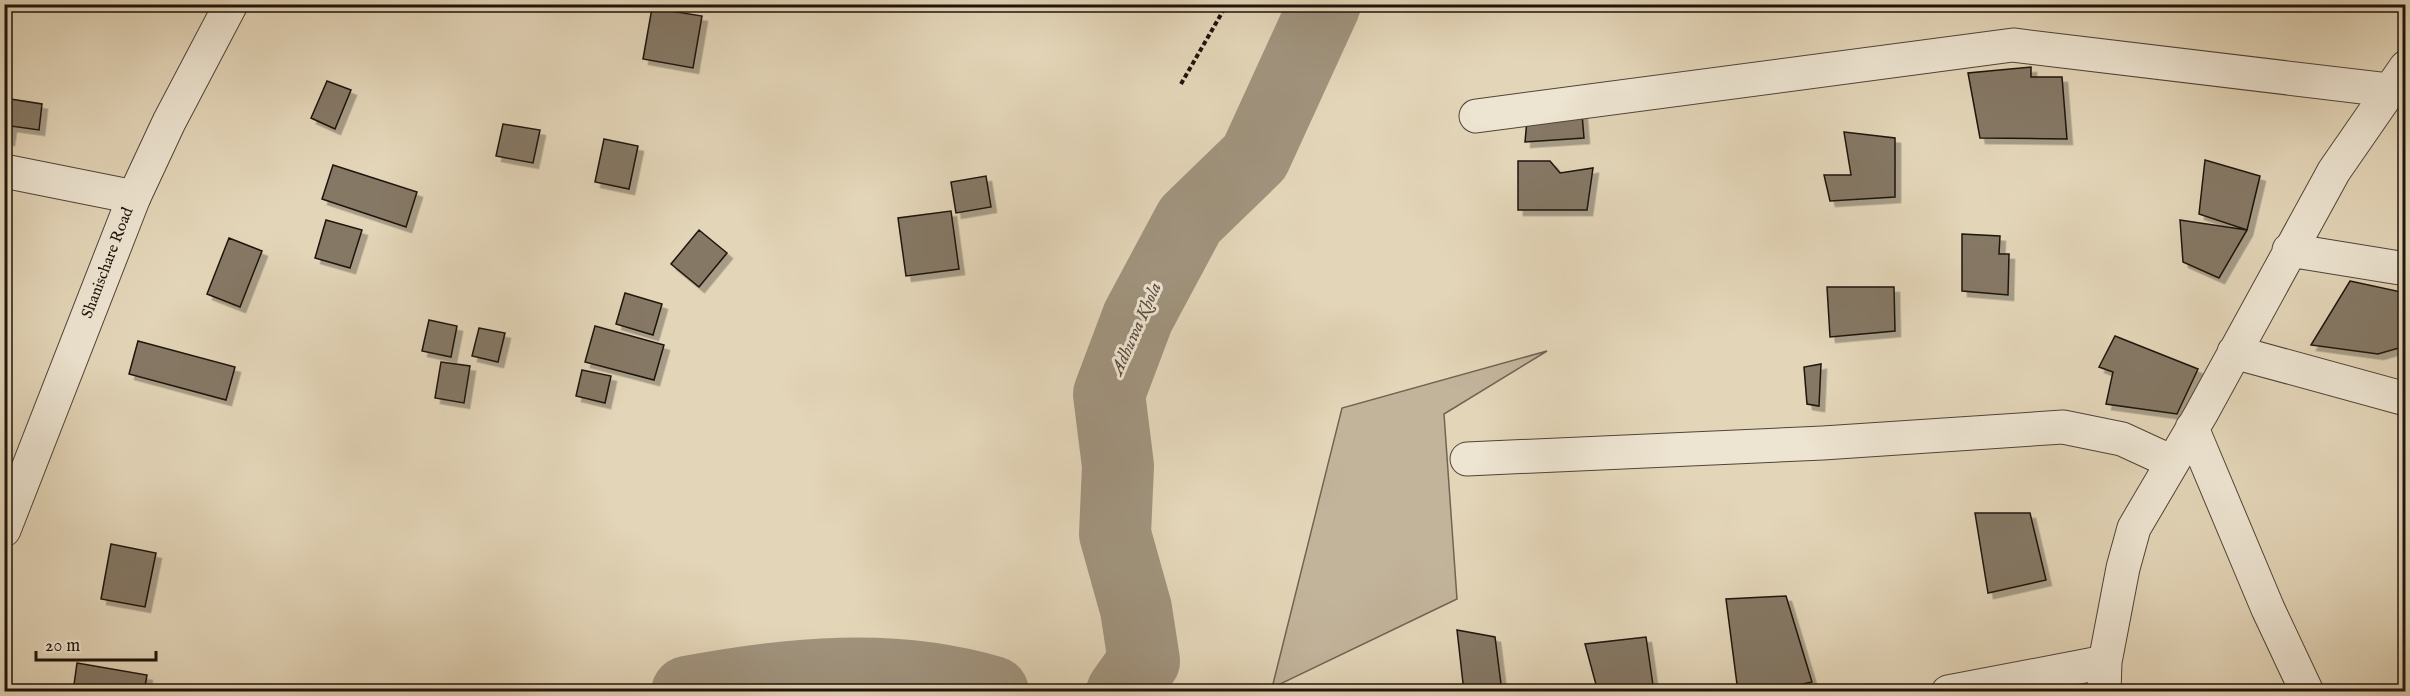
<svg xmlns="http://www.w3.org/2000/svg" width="2410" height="696" viewBox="0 0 2410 696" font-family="'IM FELL English',serif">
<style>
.green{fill:#c2b49b;stroke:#706453;stroke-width:1.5}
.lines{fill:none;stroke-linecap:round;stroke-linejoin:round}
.river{stroke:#a0937d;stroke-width:72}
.building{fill:#857865;stroke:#1f140b;stroke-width:1.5;filter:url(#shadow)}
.minor-casing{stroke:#504436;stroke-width:35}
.tertiary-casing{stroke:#504436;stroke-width:35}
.path{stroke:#1f140b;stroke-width:4;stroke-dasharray:4.5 3;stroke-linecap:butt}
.minor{stroke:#ede4d1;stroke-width:33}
.tertiary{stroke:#ede4d1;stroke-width:33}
.labels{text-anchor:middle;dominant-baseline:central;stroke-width:6;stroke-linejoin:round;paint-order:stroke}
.street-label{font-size:16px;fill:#1f140b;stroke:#ede4d1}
.water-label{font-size:18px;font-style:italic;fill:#594d3e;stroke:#ede4d1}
</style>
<defs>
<filter id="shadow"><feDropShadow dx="5.5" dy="5.5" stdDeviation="0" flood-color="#0004"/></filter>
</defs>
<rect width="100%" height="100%" fill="#e3d5b8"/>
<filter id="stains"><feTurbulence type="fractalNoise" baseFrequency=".00333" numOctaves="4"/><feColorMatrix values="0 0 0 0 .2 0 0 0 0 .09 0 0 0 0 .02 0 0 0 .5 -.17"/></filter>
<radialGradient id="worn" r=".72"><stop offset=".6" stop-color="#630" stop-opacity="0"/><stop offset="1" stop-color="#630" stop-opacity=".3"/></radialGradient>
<!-- green -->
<path class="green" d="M 1547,351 L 1444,414 L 1457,599 L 1272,688 L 1342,408 Z"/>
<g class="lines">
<!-- river -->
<path class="river" d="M 687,692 C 789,673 892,662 993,692
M 1122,692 L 1144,661 L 1136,609 L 1115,534 L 1118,466 L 1109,394 L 1138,317 L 1190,220 L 1255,157 L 1325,4"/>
</g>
<!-- building -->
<path class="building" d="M 652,8 L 702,16 L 693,68 L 643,59 Z
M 2031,67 L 2031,77 L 2062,77 L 2067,139 L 1980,138 L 1968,73 Z
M 327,81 L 351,90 L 335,129 L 311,118 Z
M 4,98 L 42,104 L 39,130 L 11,126 L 9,140 L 4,139 Z
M 1581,102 L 1584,138 L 1525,142 L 1528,109 Z
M 503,124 L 540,130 L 533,163 L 496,156 Z
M 1844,132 L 1895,138 L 1895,197 L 1830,201 L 1824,175 L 1851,175 Z
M 604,139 L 638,146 L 629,189 L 595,182 Z
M 2205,160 L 2260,176 L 2247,230 L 2199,214 Z
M 1518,161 L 1550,161 L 1560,173 L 1593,168 L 1587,210 L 1518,210 Z
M 333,165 L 417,192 L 406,227 L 322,199 Z
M 986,176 L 991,207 L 956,213 L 951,182 Z
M 951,211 L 959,269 L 906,276 L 898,218 Z
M 326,220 L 362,230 L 350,268 L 315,258 Z
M 2180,220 L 2247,230 L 2219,278 L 2183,262 Z
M 699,230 L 727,253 L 699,287 L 671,264 Z
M 1962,234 L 2000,236 L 1999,254 L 2009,254 L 2008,295 L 1962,291 Z
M 229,238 L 262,251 L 240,307 L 207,294 Z
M 2350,281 L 2406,293 L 2406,346 L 2378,354 L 2311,345 Z
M 1827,287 L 1894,287 L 1895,331 L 1830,337 Z
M 625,293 L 662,304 L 653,335 L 616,324 Z
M 429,320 L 457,326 L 451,357 L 422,351 Z
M 595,326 L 664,345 L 654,380 L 585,362 Z
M 479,328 L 505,333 L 498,362 L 472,356 Z
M 2115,336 L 2198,369 L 2177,414 L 2106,404 L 2113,372 L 2099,367 Z
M 138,341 L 235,367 L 226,400 L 129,374 Z
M 441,362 L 470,366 L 464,403 L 435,398 Z
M 1821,364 L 1819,406 L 1807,404 L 1804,367 Z
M 582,370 L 611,376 L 605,403 L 576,396 Z
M 1975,513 L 2030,513 L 2046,580 L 1988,593 Z
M 111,544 L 156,553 L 145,607 L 101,599 Z
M 1786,596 L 1812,682 L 1766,692 L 1738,692 L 1726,599 Z
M 1457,630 L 1495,637 L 1502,692 L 1464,692 Z
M 1646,637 L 1654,692 L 1598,692 L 1585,644 Z
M 77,663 L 147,675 L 144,692 L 73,692 Z"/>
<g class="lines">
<defs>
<path id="minor" d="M 1476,116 L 2013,45 L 2388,90
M 4,171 L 134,197
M 2289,250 L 2406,269
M 2234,352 L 2406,399
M 2192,428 L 2268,609 L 2307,692
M 1467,459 L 1823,443 L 2063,427 L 2122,439 L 2172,462
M 1948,692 L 2105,662
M 2104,692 L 2105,662 L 2123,568 L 2134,528 L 2201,414 L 2334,171 L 2406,67"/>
<path id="tertiary" d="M 4,530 L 134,197 L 169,122 L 231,4"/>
</defs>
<!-- minor casing -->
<use href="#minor" class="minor-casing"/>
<!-- tertiary casing -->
<use href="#tertiary" class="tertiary-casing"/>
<!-- path -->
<path class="path" d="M 1181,84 L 1227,4"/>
<!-- minor -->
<use href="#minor" class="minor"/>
<!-- tertiary -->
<use href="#tertiary" class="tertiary"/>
</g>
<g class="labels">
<!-- street labels -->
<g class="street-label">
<text transform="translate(108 263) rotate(-69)">Shanischare Road</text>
</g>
<!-- water labels -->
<g class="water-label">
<text transform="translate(1137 329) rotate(-66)">Adhuwa Khola</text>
</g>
</g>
<!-- margin -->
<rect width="2410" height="696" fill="none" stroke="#e3d5b8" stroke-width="24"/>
<rect x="6" y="6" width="2398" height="684" fill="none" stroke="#1f140b" stroke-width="3"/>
<rect x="12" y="12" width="2386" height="672" fill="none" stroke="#1f140b" stroke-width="1.5"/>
<!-- scale -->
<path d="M36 651v9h120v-9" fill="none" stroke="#1f140b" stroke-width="3"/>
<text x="45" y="651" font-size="18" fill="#1f140b" stroke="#ede4d1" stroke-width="4.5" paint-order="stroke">20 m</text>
<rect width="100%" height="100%" filter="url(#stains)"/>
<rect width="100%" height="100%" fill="url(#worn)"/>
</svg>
